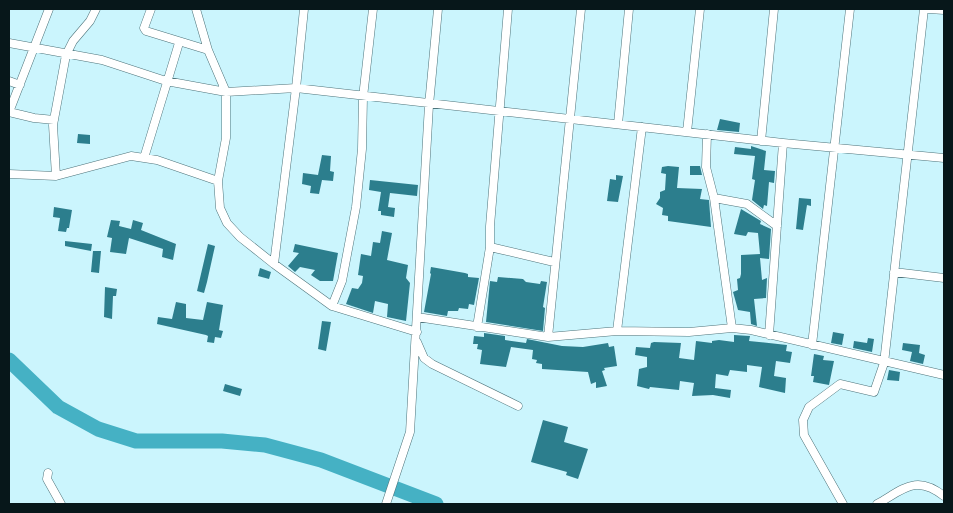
<svg xmlns="http://www.w3.org/2000/svg" width="953" height="513" viewBox="0 0 953 513" font-family="'Roboto Condensed',sans-serif">
<style>
.lines{fill:none;stroke-linecap:round;stroke-linejoin:round}
.river{stroke:#45b1c4;stroke-width:15}
.building{fill:#2c7e8d}
.minor-casing{stroke:#4e747b;stroke-width:9}
.minor{stroke:#fff;stroke-width:8}
</style>
<rect width="100%" height="100%" fill="#cbf5fd"/>
<g class="lines">
<!-- river -->
<path class="river" d="M 9,360 L 58,407 L 98,429 L 136,441 L 222,441 L 265,445 L 321,460 L 436,504"/>
</g>
<!-- building -->
<path class="building" d="M 720,119 L 740,123 L 739,132 L 717,130 Z
M 78,134 L 90,135 L 90,144 L 77,143 Z
M 751,146 L 766,151 L 764,170 L 775,171 L 774,183 L 769,182 L 767,206 L 764,205 L 763,209 L 752,200 L 755,180 L 752,179 L 755,156 L 734,154 L 735,147 L 751,149 Z
M 322,155 L 331,156 L 330,171 L 334,172 L 333,181 L 322,180 L 319,194 L 310,193 L 311,186 L 302,184 L 303,173 L 318,175 Z
M 668,166 L 679,167 L 677,188 L 702,189 L 700,199 L 709,200 L 711,227 L 668,221 L 668,216 L 662,215 L 663,208 L 656,204 L 660,198 L 660,192 L 665,190 L 666,174 L 661,173 L 662,167 Z
M 690,166 L 700,166 L 702,175 L 690,175 Z
M 616,175 L 623,176 L 618,202 L 607,201 L 610,179 L 616,180 Z
M 370,180 L 418,185 L 417,196 L 390,193 L 388,207 L 395,208 L 394,217 L 381,215 L 381,211 L 378,211 L 381,192 L 369,190 Z
M 799,198 L 811,199 L 811,206 L 807,205 L 803,230 L 796,229 Z
M 54,207 L 72,210 L 69,228 L 67,228 L 66,232 L 58,231 L 60,218 L 53,217 Z
M 741,209 L 761,221 L 760,224 L 771,229 L 769,259 L 760,258 L 762,280 L 767,278 L 766,298 L 754,299 L 757,326 L 751,324 L 750,312 L 738,310 L 733,292 L 738,290 L 737,279 L 740,278 L 741,274 L 741,255 L 760,254 L 758,233 L 748,232 L 746,236 L 734,234 Z
M 111,220 L 120,221 L 119,226 L 131,229 L 133,220 L 143,223 L 141,230 L 176,244 L 173,260 L 162,257 L 163,249 L 129,238 L 126,254 L 110,252 L 112,238 L 107,237 Z
M 382,231 L 392,233 L 387,260 L 408,265 L 406,278 L 410,283 L 406,321 L 387,317 L 388,304 L 375,301 L 373,313 L 346,304 L 352,288 L 358,289 L 362,283 L 363,276 L 358,275 L 361,254 L 371,256 L 373,242 L 380,243 Z
M 65,241 L 92,244 L 91,251 L 65,246 Z
M 208,244 L 215,246 L 207,282 L 204,293 L 197,291 Z
M 295,244 L 338,253 L 333,281 L 320,281 L 311,275 L 315,270 L 300,267 L 295,272 L 288,266 L 299,253 L 293,252 Z
M 93,251 L 101,251 L 99,273 L 91,272 Z
M 431,267 L 465,273 L 468,274 L 468,277 L 479,278 L 474,305 L 469,304 L 468,309 L 459,308 L 458,311 L 448,311 L 447,316 L 424,312 L 431,274 L 430,273 Z
M 260,268 L 271,272 L 269,279 L 258,276 Z
M 498,277 L 523,279 L 526,282 L 540,284 L 541,281 L 547,282 L 543,307 L 545,308 L 543,331 L 486,322 L 490,281 L 497,282 Z
M 105,287 L 117,289 L 116,296 L 113,296 L 112,319 L 104,317 Z
M 176,302 L 186,304 L 186,318 L 203,320 L 207,302 L 223,305 L 219,330 L 223,331 L 221,338 L 215,337 L 214,343 L 207,342 L 208,336 L 206,335 L 157,324 L 158,317 L 172,319 Z
M 322,321 L 331,322 L 326,351 L 318,349 Z
M 833,332 L 844,334 L 842,345 L 831,343 Z
M 484,333 L 505,336 L 505,340 L 526,343 L 527,339 L 562,346 L 583,347 L 608,343 L 609,347 L 614,346 L 617,366 L 604,368 L 605,370 L 602,371 L 607,386 L 596,388 L 596,382 L 591,384 L 588,372 L 542,369 L 542,364 L 536,363 L 537,360 L 532,359 L 533,350 L 511,347 L 506,367 L 480,364 L 482,350 L 477,349 L 478,344 L 473,344 L 474,336 L 484,337 Z
M 734,335 L 750,336 L 749,341 L 787,345 L 786,351 L 792,352 L 790,363 L 776,361 L 774,376 L 786,378 L 785,393 L 759,387 L 762,367 L 747,365 L 747,372 L 730,370 L 728,376 L 716,374 L 715,388 L 731,390 L 730,398 L 713,395 L 692,396 L 694,383 L 680,381 L 679,390 L 650,387 L 649,389 L 637,386 L 639,369 L 647,367 L 647,357 L 635,355 L 636,347 L 650,348 L 651,343 L 654,342 L 681,343 L 679,358 L 694,360 L 696,341 L 712,343 L 712,341 L 719,340 L 734,342 Z
M 868,338 L 874,339 L 872,352 L 853,348 L 854,341 L 867,343 Z
M 903,343 L 920,345 L 919,353 L 925,355 L 923,364 L 910,361 L 912,352 L 902,350 Z
M 814,354 L 824,356 L 823,360 L 834,361 L 829,385 L 813,382 L 814,376 L 811,376 Z
M 889,370 L 900,372 L 899,381 L 887,380 Z
M 225,384 L 242,389 L 240,396 L 223,391 Z
M 543,420 L 568,427 L 564,442 L 588,449 L 578,479 L 566,475 L 567,472 L 531,462 Z"/>
<g class="lines">
<defs>
<path id="minor" d="M 151,9 L 144,28 L 146,31 L 208,50
M 196,9 L 208,50 L 226,92 L 226,138 L 218,181 L 220,208 L 227,223 L 240,237 L 274,264 L 332,306 L 417,332
M 929,9 L 944,10
M 9,43 L 102,60 L 166,81 L 226,92 L 296,88 L 783,143 L 944,158
M 9,81 L 20,85
M 9,112 L 49,9
M 9,112 L 34,118 L 54,120
M 618,124 L 629,9
M 687,132 L 700,9
M 707,134 L 706,167 L 714,198 L 732,328
M 761,141 L 774,9
M 144,158 L 179,43
M 9,174 L 56,176 L 131,156 L 157,160 L 218,181
M 56,176 L 53,125 L 66,55 L 73,41 L 90,21 L 96,9
M 714,198 L 747,204 L 777,226
M 490,247 L 554,262
M 274,264 L 296,88 L 304,9
M 894,272 L 944,278
M 332,306 L 342,281 L 356,207 L 362,149 L 363,97 L 373,9
M 417,317 L 548,337 L 617,331 L 689,332 L 732,328 L 751,330 L 944,375
M 477,327 L 490,247 L 490,226 L 508,9
M 617,331 L 642,127
M 769,335 L 783,143
M 548,337 L 581,9
M 417,342 L 424,358 L 432,364 L 518,406
M 812,345 L 850,9
M 48,473 L 47,479 L 61,504
M 386,504 L 410,432 L 429,105 L 438,9
M 843,504 L 804,435 L 803,420 L 809,407 L 840,384 L 874,392 L 884,363 L 924,9
M 877,504 C 904,489 916,474 944,496"/>
</defs>
<!-- minor casing -->
<use href="#minor" class="minor-casing"/>
<!-- minor -->
<use href="#minor" class="minor"/>
</g>
<!-- border -->
<rect width="953" height="513" fill="none" stroke="#07171a" stroke-width="20"/>
</svg>
